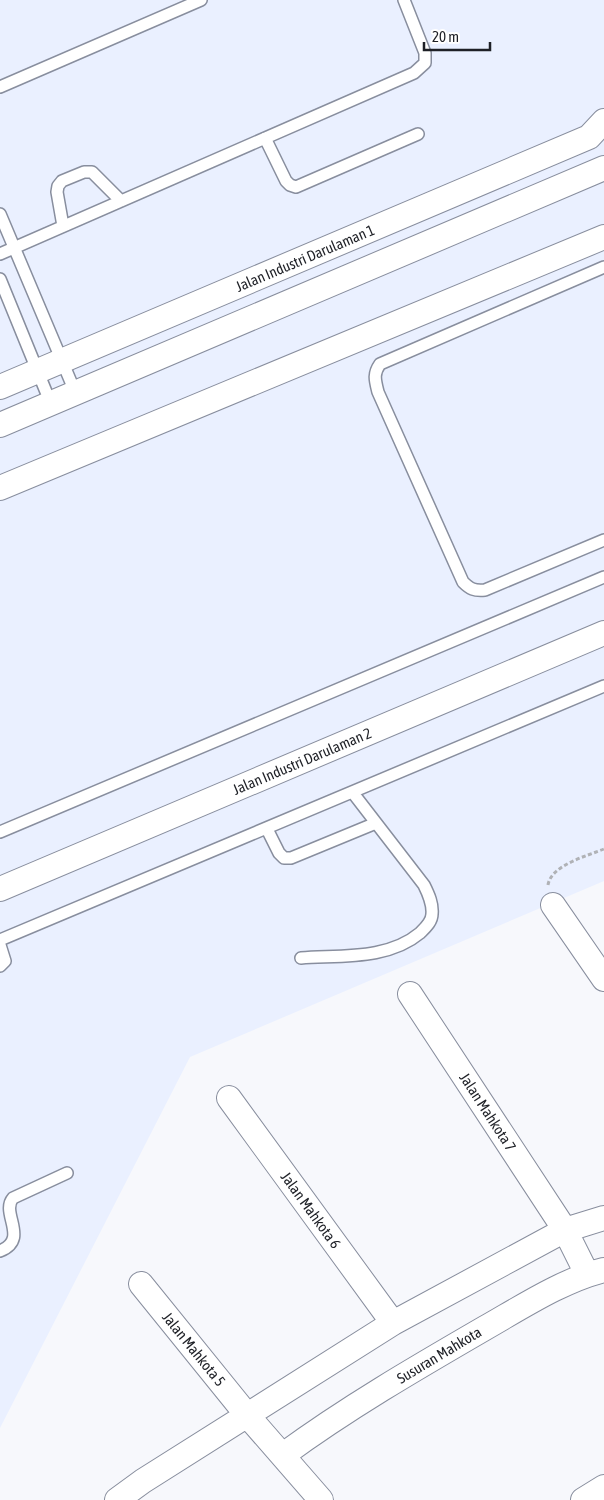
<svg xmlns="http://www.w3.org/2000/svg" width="604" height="1500" viewBox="0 0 604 1500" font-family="'Asap Condensed',sans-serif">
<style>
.built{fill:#eaf0ff}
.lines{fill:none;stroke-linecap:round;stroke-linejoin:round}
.lane-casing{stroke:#888e9e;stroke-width:14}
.street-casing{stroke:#888e9e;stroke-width:26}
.path{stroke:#b0b2b6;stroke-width:3;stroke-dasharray:4 2.5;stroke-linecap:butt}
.lane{stroke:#fff;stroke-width:11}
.street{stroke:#fff;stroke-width:24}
.labels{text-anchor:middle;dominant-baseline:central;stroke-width:4;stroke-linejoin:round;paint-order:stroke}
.street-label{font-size:15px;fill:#1e2026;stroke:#fff}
</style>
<rect width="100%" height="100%" fill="#f7f8fc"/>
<!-- built -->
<path class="built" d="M 0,0 L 604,0 L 604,881 L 190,1057 L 0,1428 Z"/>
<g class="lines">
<defs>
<path id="lane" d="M 0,87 L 201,0
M 265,138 L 286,181 L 290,185 L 296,187 L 418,134
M 0,214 L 76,394
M 63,226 L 57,192 L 58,186 L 62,181 L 84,172 L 92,172 L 121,201
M 0,254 L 414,73 L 425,63 L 425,53 L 404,0
M 604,267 L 380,364 C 373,374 375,380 378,392 L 463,582 C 470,589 474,591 485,590 L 604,540
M 0,279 L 51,404
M 267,829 L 279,853 L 284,858 L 291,858 L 376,823
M 0,832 L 604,577
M 0,940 L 604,686
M 0,945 L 5,961 L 0,966
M 301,958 C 340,955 388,960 420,933 C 425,928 432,922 432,914 C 433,904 429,895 424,885 L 353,793
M 0,1251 C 30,1239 0,1213 13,1198 L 67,1173"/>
<path id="street" d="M 0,387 L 589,137 L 604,121
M 0,425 L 604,168
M 0,488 L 604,237
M 0,889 L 604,633
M 553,905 L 604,979
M 410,994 L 565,1230 L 587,1274
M 229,1098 L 393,1323
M 141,1284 L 247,1415 L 321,1500
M 283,1455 C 347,1408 416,1368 485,1328 C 522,1307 563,1280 604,1270
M 117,1500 L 143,1481 L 393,1323 L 565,1230 L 604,1218
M 583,1500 L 604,1487"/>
</defs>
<!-- lane casing -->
<use href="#lane" class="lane-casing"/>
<!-- street casing -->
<use href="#street" class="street-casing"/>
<!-- path -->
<path class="path" d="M 548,885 C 551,865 587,856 604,849"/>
<!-- lane -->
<use href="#lane" class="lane"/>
<!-- street -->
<use href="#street" class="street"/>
</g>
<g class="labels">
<!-- street labels -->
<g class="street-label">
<text transform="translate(305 258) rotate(-23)">Jalan Industri Darulaman 1</text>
<text transform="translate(302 761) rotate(-23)">Jalan Industri Darulaman 2</text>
<text transform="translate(488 1112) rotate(57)">Jalan Mahkota 7</text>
<text transform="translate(311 1210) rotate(54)">Jalan Mahkota 6</text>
<text transform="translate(194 1349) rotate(51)">Jalan Mahkota 5</text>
<text transform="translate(439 1355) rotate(-31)">Susuran Mahkota</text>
</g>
</g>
<!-- scale -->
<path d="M424 42v8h66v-8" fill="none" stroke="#1e2026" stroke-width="2.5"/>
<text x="432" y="42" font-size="15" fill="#1e2026" stroke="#ffffff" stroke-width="4" paint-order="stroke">20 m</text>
</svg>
